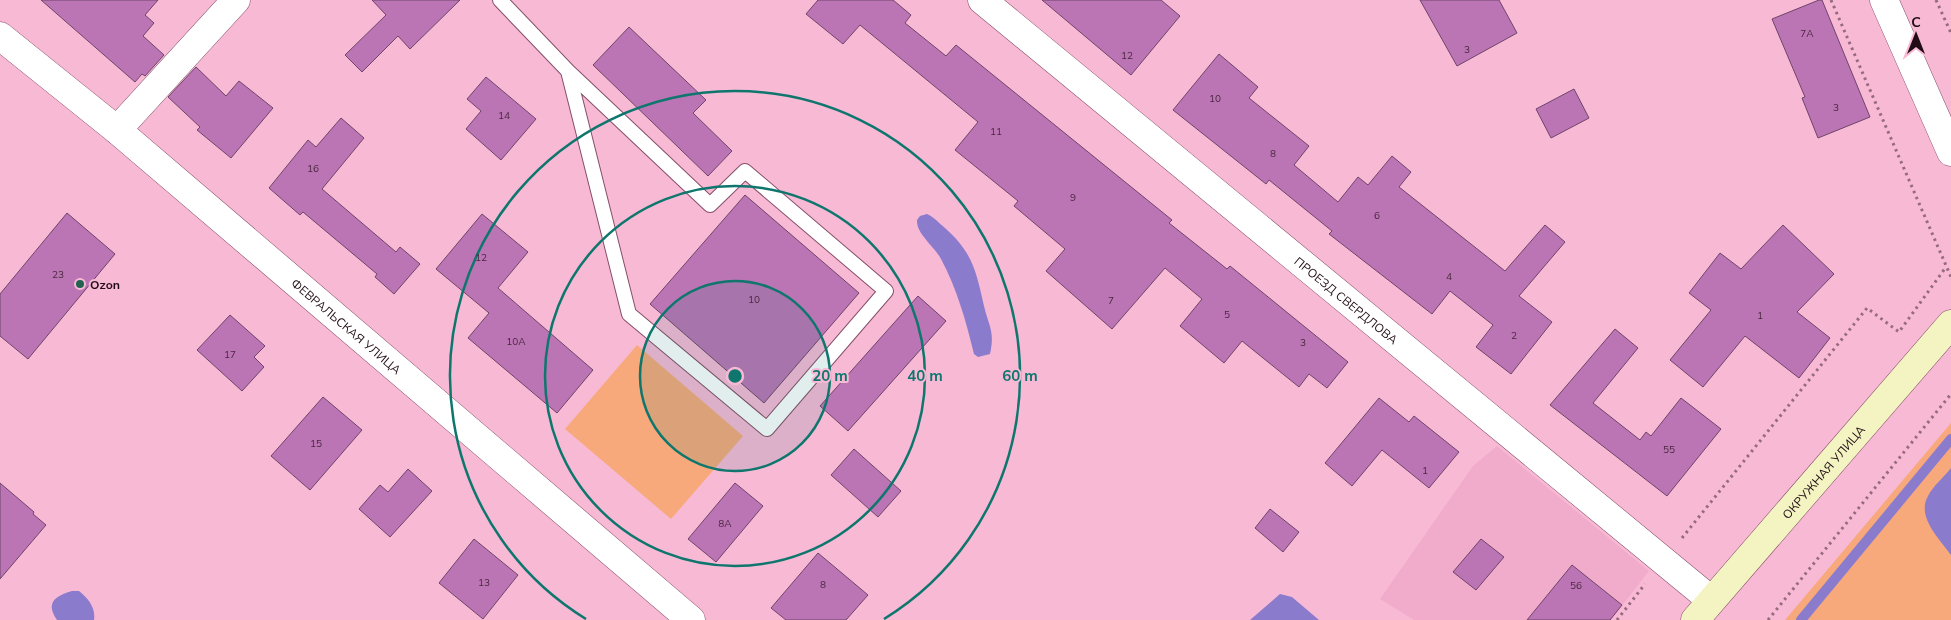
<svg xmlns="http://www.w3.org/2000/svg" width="1951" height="620" viewBox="0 0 1951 620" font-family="Mulish,sans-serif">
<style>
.built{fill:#f2accb}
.green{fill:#f7a97c}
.water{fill:#8a7bcd}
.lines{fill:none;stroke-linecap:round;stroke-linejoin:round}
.stream{stroke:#8a7bcd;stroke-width:10}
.building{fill:#bc75b4;stroke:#6f446a}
.service-casing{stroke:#854f68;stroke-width:16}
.minor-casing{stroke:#854f68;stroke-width:29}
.tertiary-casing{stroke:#854f68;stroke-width:29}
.secondary-casing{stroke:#854f68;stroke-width:29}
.path{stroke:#966b7e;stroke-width:3;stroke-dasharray:2.5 4;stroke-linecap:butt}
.service{stroke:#fff;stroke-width:14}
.minor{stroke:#fff;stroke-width:28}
.tertiary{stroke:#fff;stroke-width:28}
.secondary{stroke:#f3f4c2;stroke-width:28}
.ring{fill:none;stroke:#0f766e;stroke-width:2.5}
.poi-dot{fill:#226250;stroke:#f8b9d5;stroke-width:2}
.labels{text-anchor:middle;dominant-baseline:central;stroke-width:4;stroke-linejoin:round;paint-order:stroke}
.number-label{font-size:10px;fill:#48273e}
.poi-label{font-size:12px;font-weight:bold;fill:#220d17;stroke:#f8b9d5;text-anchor:start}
.street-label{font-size:12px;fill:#220d17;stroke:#f8b9d5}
.centre{fill:#0f766e;stroke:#f8b9d5;stroke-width:2.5}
.ring-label{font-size:15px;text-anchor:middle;font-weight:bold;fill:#0f766e;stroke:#f8b9d5;stroke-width:4;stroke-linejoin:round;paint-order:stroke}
</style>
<rect width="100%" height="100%" fill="#f8b9d5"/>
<!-- built -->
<path class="built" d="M 1497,446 L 1649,571 L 1611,620 L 1414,620 L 1380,599 L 1473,466 Z"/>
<!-- green -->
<path class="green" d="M 637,345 L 743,436 L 671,519 L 565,429 Z
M 1951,423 L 1951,620 L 1785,620 Z"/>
<!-- water -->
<path class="water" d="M 927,214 C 934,217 939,223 945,228 C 973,253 976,271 984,306 C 989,327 995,331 990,354 L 978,357 L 974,354 C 966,321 957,289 941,259 C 935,247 916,234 917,220 L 920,216 Z
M 1951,468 L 1951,555 C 1940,539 1916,517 1928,496 C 1933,486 1944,477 1951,468 Z
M 72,591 L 79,591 C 88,598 96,608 94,620 L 57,620 C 45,603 55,596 72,591 Z
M 1280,594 L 1292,597 L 1319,620 L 1250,620 Z"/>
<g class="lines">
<!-- stream -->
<path class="stream" d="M 1801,620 L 1951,439"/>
</g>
<!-- building -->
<path class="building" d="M 41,0 L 158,0 L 145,15 L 154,23 L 143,36 L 164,55 L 145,76 L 142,74 L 135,82 Z
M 372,0 L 460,0 L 410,49 L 398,36 L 362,72 L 345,55 L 386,15 Z
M 818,0 L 893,0 L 911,15 L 905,23 L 946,56 L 956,45 L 1172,220 L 1169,223 L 1227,269 L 1230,266 L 1348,362 L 1327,388 L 1309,374 L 1299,387 L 1242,341 L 1224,363 L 1180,326 L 1202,299 L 1165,268 L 1112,329 L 1046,271 L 1065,249 L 1014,206 L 1018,201 L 955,150 L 978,122 L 860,25 L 843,44 L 806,14 Z
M 1042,0 L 1161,0 L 1180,16 L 1131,75 Z
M 1420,0 L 1499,0 L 1517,33 L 1457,66 Z
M 1819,0 L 1822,0 L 1870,117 L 1818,138 L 1802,98 L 1805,97 L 1772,19 Z
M 629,27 L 706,100 L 693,113 L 732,151 L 708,176 L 593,65 Z
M 1219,54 L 1258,87 L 1249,98 L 1309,146 L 1294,165 L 1338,202 L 1358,177 L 1368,185 L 1392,156 L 1411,172 L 1399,187 L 1505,271 L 1545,225 L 1565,242 L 1519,296 L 1552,322 L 1511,374 L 1476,347 L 1493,325 L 1450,291 L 1432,314 L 1329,234 L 1332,231 L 1269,180 L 1266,184 L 1173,110 Z
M 196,67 L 226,96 L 239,81 L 273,108 L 231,158 L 197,130 L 200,127 L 168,97 Z
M 486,77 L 536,119 L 501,160 L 466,129 L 481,111 L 467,99 Z
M 1574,89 L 1589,118 L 1551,138 L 1536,109 Z
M 341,118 L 364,138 L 322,189 L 396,252 L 400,247 L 420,264 L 394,294 L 375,277 L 377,274 L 303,212 L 300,215 L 269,188 L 308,140 L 316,147 Z
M 745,195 L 859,293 L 764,403 L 650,304 Z
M 67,213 L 115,254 L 28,359 L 0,336 L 0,294 Z
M 482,214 L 528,252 L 498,288 L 593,370 L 557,413 L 468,338 L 489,313 L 436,269 Z
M 1783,225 L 1834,274 L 1797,312 L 1830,338 L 1799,378 L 1745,336 L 1703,387 L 1670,360 L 1711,310 L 1689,293 L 1720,253 L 1741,269 Z
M 918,296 L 946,321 L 848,431 L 820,406 Z
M 230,315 L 265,346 L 254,357 L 264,367 L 242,391 L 197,350 Z
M 1615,329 L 1638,348 L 1593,403 L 1640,440 L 1646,432 L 1651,436 L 1681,398 L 1721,429 L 1667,496 L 1550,405 Z
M 323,397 L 362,430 L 310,490 L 271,456 Z
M 1379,398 L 1409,422 L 1414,416 L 1459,452 L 1429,488 L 1382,450 L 1352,486 L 1325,463 Z
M 854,449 L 901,491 L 878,517 L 831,475 Z
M 408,469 L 432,491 L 390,537 L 359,509 L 380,485 L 388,492 Z
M 0,483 L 34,512 L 33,514 L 46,525 L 0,579 Z
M 735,483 L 763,506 L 716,562 L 688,539 Z
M 1270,509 L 1299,532 L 1283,552 L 1255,528 Z
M 474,539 L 518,575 L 483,619 L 439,583 Z
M 1481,539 L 1504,557 L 1476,590 L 1453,572 Z
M 818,553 L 868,595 L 846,620 L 786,620 L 771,608 Z
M 1572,565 L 1622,605 L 1610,620 L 1527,620 Z"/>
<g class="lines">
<defs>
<path id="service" d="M 500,0 L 568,71 L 710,205 L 745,171 L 886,291 L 767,429 L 629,314 L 568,71"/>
<g id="minor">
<path id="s1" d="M 982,0 L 1711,600"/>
<path id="s2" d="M 0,36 L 117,130 L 691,620"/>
<path d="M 117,130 L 236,0"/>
</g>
<path id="tertiary" d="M 1884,0 L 1951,152"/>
<g id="secondary">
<path id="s3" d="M 1695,620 L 1951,324"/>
</g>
</defs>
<!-- service casing -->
<use href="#service" class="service-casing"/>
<!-- minor casing -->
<use href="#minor" class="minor-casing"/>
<!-- tertiary casing -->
<use href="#tertiary" class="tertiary-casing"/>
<!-- secondary casing -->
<use href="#secondary" class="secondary-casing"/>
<!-- path -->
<path class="path" d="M 1831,0 L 1951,277
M 1936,0 L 1951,33
M 1682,538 L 1867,308 L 1899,332 L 1946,267
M 1617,620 L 1645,584
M 1768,620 L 1951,394"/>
<!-- service -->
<use href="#service" class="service"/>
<!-- minor -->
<use href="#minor" class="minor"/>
<!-- tertiary -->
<use href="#tertiary" class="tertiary"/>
<!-- secondary -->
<use href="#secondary" class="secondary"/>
</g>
<!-- distance rings -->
<circle cx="735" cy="376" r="95" fill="#0f766e" fill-opacity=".12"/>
<g class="ring">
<circle cx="735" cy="376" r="95"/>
<circle cx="735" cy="376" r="190"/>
<path d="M586 619A285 285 0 1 1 884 619"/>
</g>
<!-- markers -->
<circle class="poi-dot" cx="80" cy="284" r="5"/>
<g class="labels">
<!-- number labels -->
<g class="number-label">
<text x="1807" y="33">7А</text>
<text x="1467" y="49">3</text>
<text x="1127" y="55">12</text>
<text x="1215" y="98">10</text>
<text x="1836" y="107">3</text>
<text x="504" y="115">14</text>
<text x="996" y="131">11</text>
<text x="1273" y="153">8</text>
<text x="313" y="168">16</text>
<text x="1073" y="197">9</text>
<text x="1377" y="215">6</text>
<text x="481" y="257">12</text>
<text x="58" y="274">23</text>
<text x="1449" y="276">4</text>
<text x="754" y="299">10</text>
<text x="1111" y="300">7</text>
<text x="1227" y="314">5</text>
<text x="1760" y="315">1</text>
<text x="1514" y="335">2</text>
<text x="516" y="341">10А</text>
<text x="1303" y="342">3</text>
<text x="230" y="354">17</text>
<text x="316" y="443">15</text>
<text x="1669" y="449">55</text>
<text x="1425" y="470">1</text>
<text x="725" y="523">8А</text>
<text x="484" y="582">13</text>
<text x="823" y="584">8</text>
<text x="1576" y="585">56</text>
</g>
<!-- poi labels -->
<g class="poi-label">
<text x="90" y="284">Ozon</text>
</g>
<!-- street labels -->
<g class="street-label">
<text stroke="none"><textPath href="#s1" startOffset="472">ПРОЕЗД СВЕРДЛОВА</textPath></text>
<text stroke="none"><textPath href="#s2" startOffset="452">ФЕВРАЛЬСКАЯ УЛИЦА</textPath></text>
<text stroke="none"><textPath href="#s3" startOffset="196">ОКРУЖНАЯ УЛИЦА</textPath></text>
</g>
</g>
<circle cx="735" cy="376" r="8" class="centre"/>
<g class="ring-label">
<text x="830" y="381">20 m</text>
<text x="925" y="381">40 m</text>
<text x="1020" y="381">60 m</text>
</g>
<!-- north arrow -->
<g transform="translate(1916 35)" stroke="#f8b9d5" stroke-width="4" paint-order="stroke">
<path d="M0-4L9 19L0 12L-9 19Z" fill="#220d17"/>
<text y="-8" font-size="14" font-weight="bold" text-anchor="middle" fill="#220d17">С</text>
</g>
</svg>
